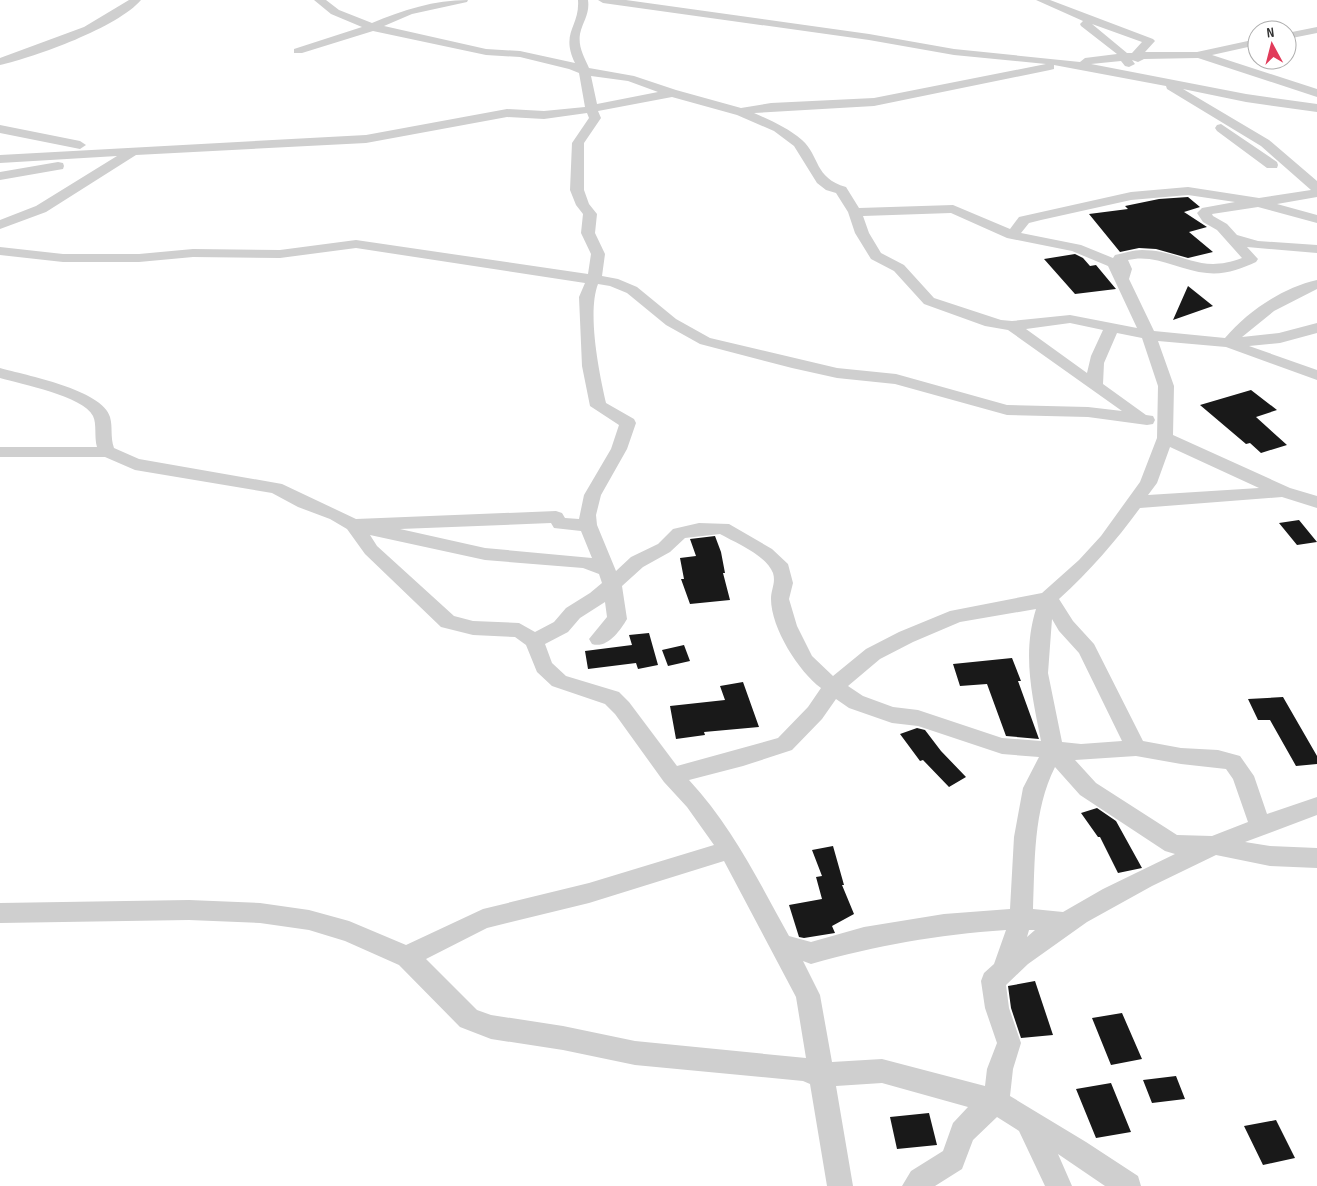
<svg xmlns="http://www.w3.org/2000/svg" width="1317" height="1186" viewBox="0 0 1317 1186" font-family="'Sofia Sans Condensed',sans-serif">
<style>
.building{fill:#191919}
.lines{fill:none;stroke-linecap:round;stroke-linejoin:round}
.minor{fill:#cfcfcf;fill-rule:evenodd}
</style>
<rect width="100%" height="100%" fill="#fff"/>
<!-- building -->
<path class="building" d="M 1188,197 L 1200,207 L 1184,212 L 1207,227 L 1189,232 L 1213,252 L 1188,258 L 1156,249 L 1139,248 L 1120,252 L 1089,214 L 1128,209 L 1125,206 L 1159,199 Z
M 1075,254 L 1083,258 L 1090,266 L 1096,265 L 1116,289 L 1075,294 L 1044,259 Z
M 1188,286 L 1213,306 L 1173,320 Z
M 1251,390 L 1277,410 L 1256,417 L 1287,445 L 1261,453 L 1250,443 L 1246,444 L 1200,405 Z
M 1299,520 L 1317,542 L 1297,545 L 1279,523 Z
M 715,536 L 721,552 L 725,573 L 723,573 L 730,600 L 690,604 L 681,579 L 684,579 L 680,558 L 696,556 L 690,539 Z
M 649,633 L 658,665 L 638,669 L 636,663 L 588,669 L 585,651 L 632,645 L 629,635 Z
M 684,645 L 690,661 L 668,666 L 662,650 Z
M 1012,658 L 1021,681 L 1018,681 L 1039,739 L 1006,736 L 987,684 L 960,686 L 953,664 Z
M 743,682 L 759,727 L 704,732 L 705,735 L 676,739 L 670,706 L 725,700 L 720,686 Z
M 1283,697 L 1317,756 L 1317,764 L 1296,766 L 1270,720 L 1258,720 L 1248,699 Z
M 917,728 L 925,730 L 941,751 L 966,777 L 949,787 L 923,760 L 920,761 L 900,734 Z
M 1097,808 L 1116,821 L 1142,868 L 1118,873 L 1100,837 L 1098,837 L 1081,813 Z
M 833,846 L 844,885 L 842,885 L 854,914 L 832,926 L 835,933 L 804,938 L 799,937 L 789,905 L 822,899 L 816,877 L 822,876 L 812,850 Z
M 1035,981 L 1053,1035 L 1021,1038 L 1011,1008 L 1008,986 Z
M 1122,1013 L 1142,1059 L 1111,1065 L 1092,1018 Z
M 1176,1076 L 1185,1099 L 1152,1103 L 1143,1080 Z
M 1111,1083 L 1131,1132 L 1096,1138 L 1076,1089 Z
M 929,1113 L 937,1145 L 897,1149 L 890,1117 Z
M 1276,1120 L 1295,1158 L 1263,1165 L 1244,1126 Z"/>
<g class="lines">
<!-- minor -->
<path class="minor" d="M 129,0 L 141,0 C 118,27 36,57 0,65 L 0,58 L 84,27 Z
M 314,0 L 326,0 L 339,10 L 372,23 C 403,10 434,0 468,0 L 467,2 L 412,14 L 384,26 L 486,49 L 520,51 L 575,63 C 560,32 580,27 578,0 L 588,0 C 590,14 583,21 580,34 C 578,47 584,57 589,68 L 634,76 L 676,90 L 741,108 L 771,103 L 874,98 L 1046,64 L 954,55 L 869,40 L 603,3 L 598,0 L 626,0 L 869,34 L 954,49 L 1080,62 L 1085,58 L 1117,54 L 1081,26 L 1080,24 L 1083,21 L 1036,0 L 1050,0 L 1153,39 L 1155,41 L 1145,52 L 1197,52 L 1257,39 L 1257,45 L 1212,55 L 1317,89 L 1317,97 L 1198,58 L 1144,59 L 1138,62 L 1132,60 L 1135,64 L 1129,67 L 1125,66 L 1121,61 L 1091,64 L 1246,94 L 1317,104 L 1317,112 L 1246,102 L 1183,89 L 1269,140 L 1317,181 L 1317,197 L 1277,204 L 1317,215 L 1317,223 L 1258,207 L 1212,214 L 1213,216 L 1227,224 L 1237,235 L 1258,241 L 1317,245 L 1317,253 L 1247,247 L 1258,259 L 1256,262 C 1241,269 1224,275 1207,273 C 1181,271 1155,253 1128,260 L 1132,269 L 1129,279 L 1154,331 L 1225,338 C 1248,311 1282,288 1317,280 L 1317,289 L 1274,311 L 1242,337 L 1279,333 L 1317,323 L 1317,333 L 1280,343 L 1249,346 L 1317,370 L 1317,380 L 1226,347 L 1158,341 L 1174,386 L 1173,435 L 1290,488 L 1317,496 L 1317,508 L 1282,497 L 1140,508 C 1115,542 1090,571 1059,599 L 1073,621 L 1094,644 L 1143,741 L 1181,748 L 1218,750 L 1240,756 L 1254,776 L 1267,814 L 1317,797 L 1317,815 L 1245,842 L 1270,846 L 1317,848 L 1317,868 L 1270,866 L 1216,855 L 1152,886 L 1087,922 L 1028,964 L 1006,985 L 1009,1008 L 1021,1043 L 1013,1069 L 1010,1096 L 1086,1142 L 1138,1176 L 1141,1186 L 1105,1186 L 1058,1154 L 1072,1186 L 1045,1186 L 1019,1131 L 997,1117 L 973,1140 L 962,1169 L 935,1186 L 902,1186 L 911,1171 L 943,1151 L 953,1123 L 968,1107 L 882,1083 L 836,1086 L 853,1186 L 827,1186 L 810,1084 L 803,1081 L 635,1065 L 563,1050 L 491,1039 L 460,1027 L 399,965 L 345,941 L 309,930 L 260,923 L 189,920 L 0,923 L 0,903 L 189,900 L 260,903 L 309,910 L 349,921 L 406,945 L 483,909 L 589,883 L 714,845 L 687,807 L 664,782 L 615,714 L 605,704 L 552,686 L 537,672 L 526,645 L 515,637 L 473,635 L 441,627 L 365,554 L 347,529 L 330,519 L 298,507 L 272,493 L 135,470 L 105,457 L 0,457 L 0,447 L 97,447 C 94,437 97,424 93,416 C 83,396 21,384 0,378 L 0,368 C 25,375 103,390 110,417 C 113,428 110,436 114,448 L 139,459 L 282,484 L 356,519 L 556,511 L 562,513 L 565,518 L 579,519 L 584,495 L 611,449 L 619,425 L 590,406 L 582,366 L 579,297 L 585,283 L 356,248 L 280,258 L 193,257 L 139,262 L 63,262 L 0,255 L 0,247 L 63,254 L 139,254 L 193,249 L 280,250 L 356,240 L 588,274 L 591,254 L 581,233 L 583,214 L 576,205 L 570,190 L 572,143 L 589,118 L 587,113 L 544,119 L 507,117 L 366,143 L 136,155 L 46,212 L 0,229 L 0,220 L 36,206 L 117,156 L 0,163 L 0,155 L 366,135 L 507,109 L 544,111 L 585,107 L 579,73 L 569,69 L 520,57 L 486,55 L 373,31 L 302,53 L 294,53 L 294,49 L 362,27 L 331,14 ZM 1092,24 L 1142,42 L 1132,53 L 1127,53 ZM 1054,65 L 1166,86 L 1167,89 L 1261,146 L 1311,190 L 1259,198 L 1188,187 L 1131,192 L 1019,217 L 1010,229 L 953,205 L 859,208 L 846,187 C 814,178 820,156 802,140 C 788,128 772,121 754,113 L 874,106 L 1050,70 L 1054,69 ZM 591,76 L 628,81 L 658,92 L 597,104 ZM 672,97 L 737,115 L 774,131 L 794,146 L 817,183 L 826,190 L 836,193 L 848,212 L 855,233 L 871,259 L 894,271 L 924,304 L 985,326 L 1008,330 L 1122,411 L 1088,407 L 1007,405 L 896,374 L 837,368 L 710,338 L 676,319 L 637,287 L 618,279 L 602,276 L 605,254 L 595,233 L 597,214 L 589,204 L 584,190 L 584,143 L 601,118 L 598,111 ZM 1188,195 L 1235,202 L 1202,208 L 1197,213 L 1203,222 L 1217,230 L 1242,258 C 1198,275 1182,250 1142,250 C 1133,250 1124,253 1115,255 L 1113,258 L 1081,245 L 1021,233 L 1029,223 L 1041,220 L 1131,200 ZM 951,213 L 1007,238 L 1072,251 L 1108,266 L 1137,328 L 1070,315 L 1012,321 L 1001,320 L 934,298 L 904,265 L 881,253 L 869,233 L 863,216 ZM 598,284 L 610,286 L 627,293 L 666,325 L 700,344 L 792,368 L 837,378 L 895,384 L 1007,415 L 1088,417 L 1147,425 L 1153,424 L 1155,420 L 1153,416 L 1146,415 L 1103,384 L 1104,363 L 1117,333 L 1142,338 L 1158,386 L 1157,438 L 1140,482 L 1101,536 L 1079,560 L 1042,593 L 950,611 L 899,632 L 866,649 L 833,676 L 812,656 L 797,626 L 789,599 L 793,583 L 788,564 L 772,549 L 729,524 L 699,523 L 673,529 L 658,544 L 631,557 L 616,571 L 597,525 L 596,515 L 601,495 L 627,449 L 636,423 L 634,419 L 606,403 C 599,372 587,313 598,284 ZM 1070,323 L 1103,330 L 1091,356 L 1087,373 L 1026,329 ZM 1170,447 L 1259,488 L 1148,495 L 1157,483 ZM 551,523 L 554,528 L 581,531 L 592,558 L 485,548 L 400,529 ZM 720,534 C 736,543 766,555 773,573 C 776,583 771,589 771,599 C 771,628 799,672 821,688 L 808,707 L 778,738 L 677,766 L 629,702 L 619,692 L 566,676 L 552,663 L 545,644 L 568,632 L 580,618 L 605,602 L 607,617 L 589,639 L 592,644 C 607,649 620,631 627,619 L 622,586 L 643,567 L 670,552 L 685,538 ZM 370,535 L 485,560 L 583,568 L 599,574 L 602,583 L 590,593 L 566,608 L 554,622 L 535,632 L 519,623 L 473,621 L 454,616 L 377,546 ZM 1036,609 C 1022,654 1032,695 1041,741 L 1002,738 L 918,710 L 893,707 L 863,696 L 848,686 L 880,659 L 913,642 L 960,622 ZM 1052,619 L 1059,631 L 1079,653 L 1122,741 L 1081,744 L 1062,742 L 1048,673 ZM 836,699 L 849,708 L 892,723 L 918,726 L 1002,754 L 1039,757 L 1023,788 L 1014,837 L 1010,909 L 944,914 L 864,927 L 811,942 L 789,936 C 759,882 732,826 689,780 L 743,766 L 792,750 L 822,719 ZM 1136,756 L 1181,764 L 1226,769 L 1233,779 L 1248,822 L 1212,836 L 1177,835 L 1096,783 L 1075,760 ZM 1055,767 L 1080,795 L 1165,851 L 1175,854 L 1103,889 L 1063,912 L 1033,909 C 1035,861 1033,811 1055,767 ZM 724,861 L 796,997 L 806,1058 L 635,1041 L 563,1026 L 491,1015 L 477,1010 L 426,959 L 487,928 L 589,903 ZM 1006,930 L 994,964 L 984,973 L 981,981 L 985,1008 L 997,1043 L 987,1069 L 985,1086 L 882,1059 L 832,1062 L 820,995 L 803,961 L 811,964 C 878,945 936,935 1006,930 ZM 1029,930 L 1035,930 L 1027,937 Z
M 1317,27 L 1317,33 L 1287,39 L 1287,33 Z
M 1221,124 L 1277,162 L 1278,165 L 1277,168 L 1267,168 L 1217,131 L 1215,128 L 1217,125 Z
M 0,125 L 80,141 L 86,145 L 80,149 L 0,133 Z
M 58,162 L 63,163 L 64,166 L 63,169 L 0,180 L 0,172 Z"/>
</g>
<!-- north arrow -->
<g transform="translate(1272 45) rotate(353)"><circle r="24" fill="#ffffff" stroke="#adadad"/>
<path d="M0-4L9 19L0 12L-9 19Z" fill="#e13b5a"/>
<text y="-8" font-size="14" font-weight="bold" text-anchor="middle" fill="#323232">N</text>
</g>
</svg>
